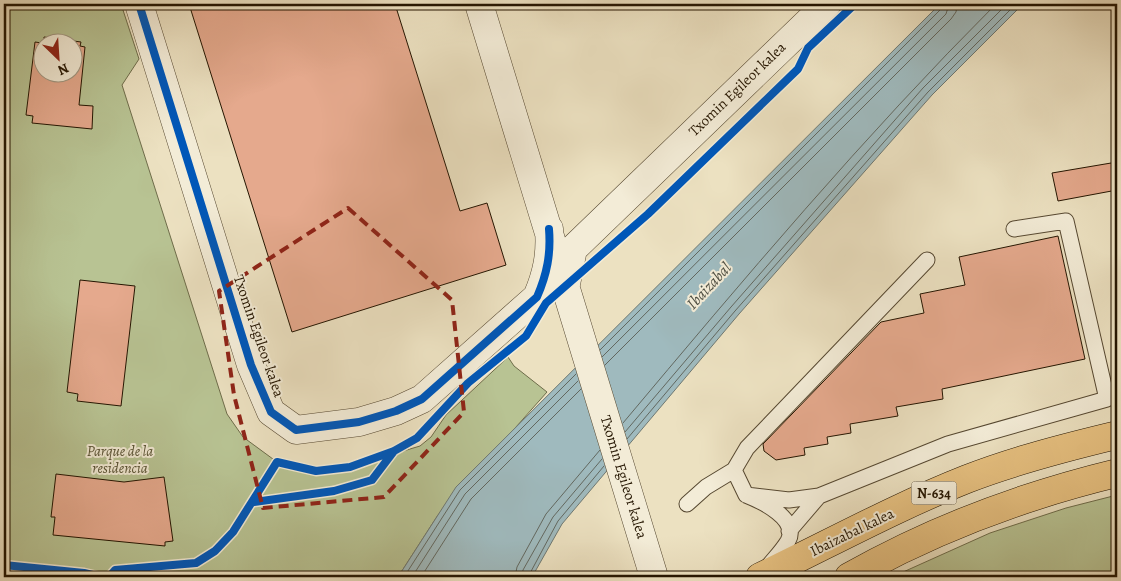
<svg xmlns="http://www.w3.org/2000/svg" width="1121" height="581" viewBox="0 0 1121 581" font-family="Alegreya,serif">
<style>
.green{fill:#b8c393;stroke:#6e6c4a;fill-rule:evenodd}
.water{fill:#9fbabe;stroke:#6e7872}
.lines{fill:none;stroke-linecap:round;stroke-linejoin:round}
.shore{stroke:#626860;stroke-width:1}
.building{fill:#e5a98d;stroke:#241501}
.lane-casing{stroke:#564831;stroke-width:17}
.street-casing{stroke:#564831;stroke-width:29}
.highway-casing{stroke:#241501;stroke-width:29}
.lane{stroke:#f3ecd7;stroke-width:15}
.street{stroke:#f3ecd7;stroke-width:28}
.highway{stroke:#e6c080;stroke-width:28}
.cycleway-casing{stroke:#f3ecd7;stroke-width:11}
.cycleway{stroke:#0057b8;stroke-width:8}
.marked{fill:none;stroke:#8f2418;stroke-width:4;stroke-dasharray:10 6;stroke-linejoin:round}
.labels{text-anchor:middle;dominant-baseline:central;stroke-width:4;stroke-linejoin:round;paint-order:stroke}
.shield{fill:#f3ecd7;stroke:#625641;stroke-width:1}
.shield-label{font-size:14px;font-weight:bold;fill:#241501}
.street-label{font-size:15px;fill:#241501;stroke:#f3ecd7}
.park-label{font-size:15px;font-style:italic;fill:#585234;stroke:#f3ecd7}
.water-label{font-size:16px;font-style:italic;fill:#4f4f43;stroke:#f3ecd7}
</style>
<rect width="100%" height="100%" fill="#ece1c1"/>
<filter id="stains"><feTurbulence type="fractalNoise" baseFrequency=".004" numOctaves="4"/><feColorMatrix values="0 0 0 0 .2 0 0 0 0 .09 0 0 0 0 .02 0 0 0 .5 -.17"/></filter>
<radialGradient id="worn" r=".72"><stop offset=".6" stop-color="#630" stop-opacity="0"/><stop offset="1" stop-color="#630" stop-opacity=".3"/></radialGradient>
<!-- green -->
<path class="green" d="M 4,4 L 121,4 L 139,59 L 122,85 L 227,414 L 243,437 L 277,462 L 316,471 L 350,467 L 420,446 L 431,437 L 446,415 L 508,357 L 514,366 L 547,392 L 438,515 L 398,577 L 4,577 ZM 42,42 L 72,42 L 72,72 L 42,72 Z
M 1117,495 L 1117,577 L 892,577 L 990,533 L 1066,508 Z"/>
<!-- water -->
<path class="water" d="M 940,4 L 1023,4 L 932,95 L 739,314 L 562,524 L 532,577 L 398,577 L 456,487 Z"/>
<g class="lines">
<!-- shore -->
<path class="shore" d="M 600,350 L 941,9 L 943,4
M 602,357 L 946,14 L 949,4
M 605,365 L 951,19 L 956,12 L 957,4
M 623,423 C 743,280 864,136 996,4
M 625,432 L 731,307 L 923,88 L 1007,4
M 627,439 L 735,311 L 928,92 L 1016,4
M 404,577 L 460,490 L 576,374
M 412,577 L 465,494 L 578,381
M 421,577 L 471,499 L 581,389
M 515,577 L 517,567 L 546,514 L 600,450
M 522,577 L 523,570 L 553,517 L 602,459
M 528,577 L 558,521 L 604,466"/>
</g>
<!-- building -->
<path class="building" d="M 189,4 L 395,4 L 460,211 L 487,203 L 506,265 L 292,332 Z
M 44,37 L 81,42 L 80,46 L 85,47 L 79,105 L 93,106 L 92,129 L 32,123 L 33,116 L 26,115 L 35,42 L 42,43 L 42,72 L 72,72 L 72,42 L 44,42 Z
M 1117,162 L 1117,190 L 1058,201 L 1052,173 Z
M 1058,236 L 1085,359 L 942,389 L 943,399 L 896,407 L 898,416 L 850,424 L 851,433 L 827,437 L 828,444 L 804,448 L 805,455 L 776,460 L 764,451 L 763,444 L 881,322 L 924,313 L 920,294 L 965,285 L 959,257 Z
M 80,280 L 135,286 L 121,406 L 77,401 L 78,394 L 67,392 Z
M 56,474 L 124,482 L 164,477 L 173,541 L 165,542 L 165,546 L 53,535 L 55,517 L 51,517 Z"/>
<g class="lines">
<defs>
<path id="lane" d="M 746,495 L 789,500 L 819,496 L 948,444 L 1107,399 L 1066,221 L 1014,229
M 687,504 L 706,487 L 734,470
M 789,531 L 819,496
M 766,569 C 773,560 782,551 788,541 C 800,519 761,501 746,495 L 734,470 L 747,448 L 927,260"/>
<path id="street" d="M 139,4 L 251,365 L 271,412 L 296,430 L 359,422 L 396,411 L 422,399 L 537,297 C 547,274 551,254 549,229
M 479,4 L 654,577
M 566,284 L 573,249 L 827,4"/>
<path id="highway" d="M 760,577 C 829,544 896,507 967,479 C 1016,460 1067,447 1117,435
M 849,577 C 934,529 1022,496 1117,473"/>
</defs>
<!-- lane casing -->
<use href="#lane" class="lane-casing"/>
<!-- street casing -->
<use href="#street" class="street-casing"/>
<!-- highway casing -->
<use href="#highway" class="highway-casing"/>
<!-- lane -->
<use href="#lane" class="lane"/>
<!-- street -->
<use href="#street" class="street"/>
<!-- highway -->
<use href="#highway" class="highway"/>
<defs>
<path id="cycleway" d="M 139,4 L 251,365 L 271,412 L 296,430 L 359,422 L 396,411 L 422,399 L 537,297 C 547,274 551,254 549,229
M 254,502 L 334,491 L 372,480 L 394,451
M 4,565 L 84,573 L 101,577
M 109,577 L 115,570 L 196,563 L 215,551 L 233,532 L 277,462 L 316,471 L 350,467 L 394,451 L 417,438 L 468,383 L 526,336 L 546,303 L 648,214 L 798,69 L 808,48 L 855,4"/>
</defs>
<!-- cycleway casing -->
<use href="#cycleway" class="cycleway-casing"/>
<!-- cycleway -->
<use href="#cycleway" class="cycleway"/>
</g>
<!-- marked area -->
<path class="marked" d="M 348,208 L 452,300 L 464,412 L 384,497 L 263,508 L 234,395 L 219,291 Z"/>
<g class="labels">
<!-- shield labels -->
<rect class="shield" x="911.5" y="481.5" width="45" height="23" rx="4"/>
<g class="shield-label">
<text x="934" y="493">N-634</text>
</g>
<!-- street labels -->
<g class="street-label">
<text transform="translate(737 89) rotate(-44)">Txomin Egileor kalea</text>
<text transform="translate(259 336) rotate(71)">Txomin Egileor kalea</text>
<text transform="translate(624 477) rotate(73)">Txomin Egileor kalea</text>
<text transform="translate(852 532) rotate(-26)">Ibaizabal kalea</text>
</g>
<!-- park labels -->
<g class="park-label">
<text x="120" y="451">Parque de la<tspan x="120" dy="17">residencia</tspan></text>
</g>
<!-- water labels -->
<g class="water-label">
<text transform="translate(709 286) rotate(-47)">Ibaizabal</text>
</g>
</g>
<!-- margin -->
<rect width="1121" height="581" fill="none" stroke="#ece1c1" stroke-width="20"/>
<rect x="5" y="5" width="1111" height="571" fill="none" stroke="#241501" stroke-width="2.5"/>
<rect x="10" y="10" width="1101" height="561" fill="none" stroke="#241501"/>
<!-- north arrow -->
<g transform="translate(58 58) rotate(155)"><circle r="24" fill="#f3ecd7" stroke="#a09681"/>
<path d="M0-4L9 19L0 12L-9 19Z" fill="#8f2418"/>
<text y="-8" font-size="14" font-weight="bold" text-anchor="middle" fill="#241501">N</text>
</g>
<rect width="100%" height="100%" filter="url(#stains)"/>
<rect width="100%" height="100%" fill="url(#worn)"/>
</svg>
